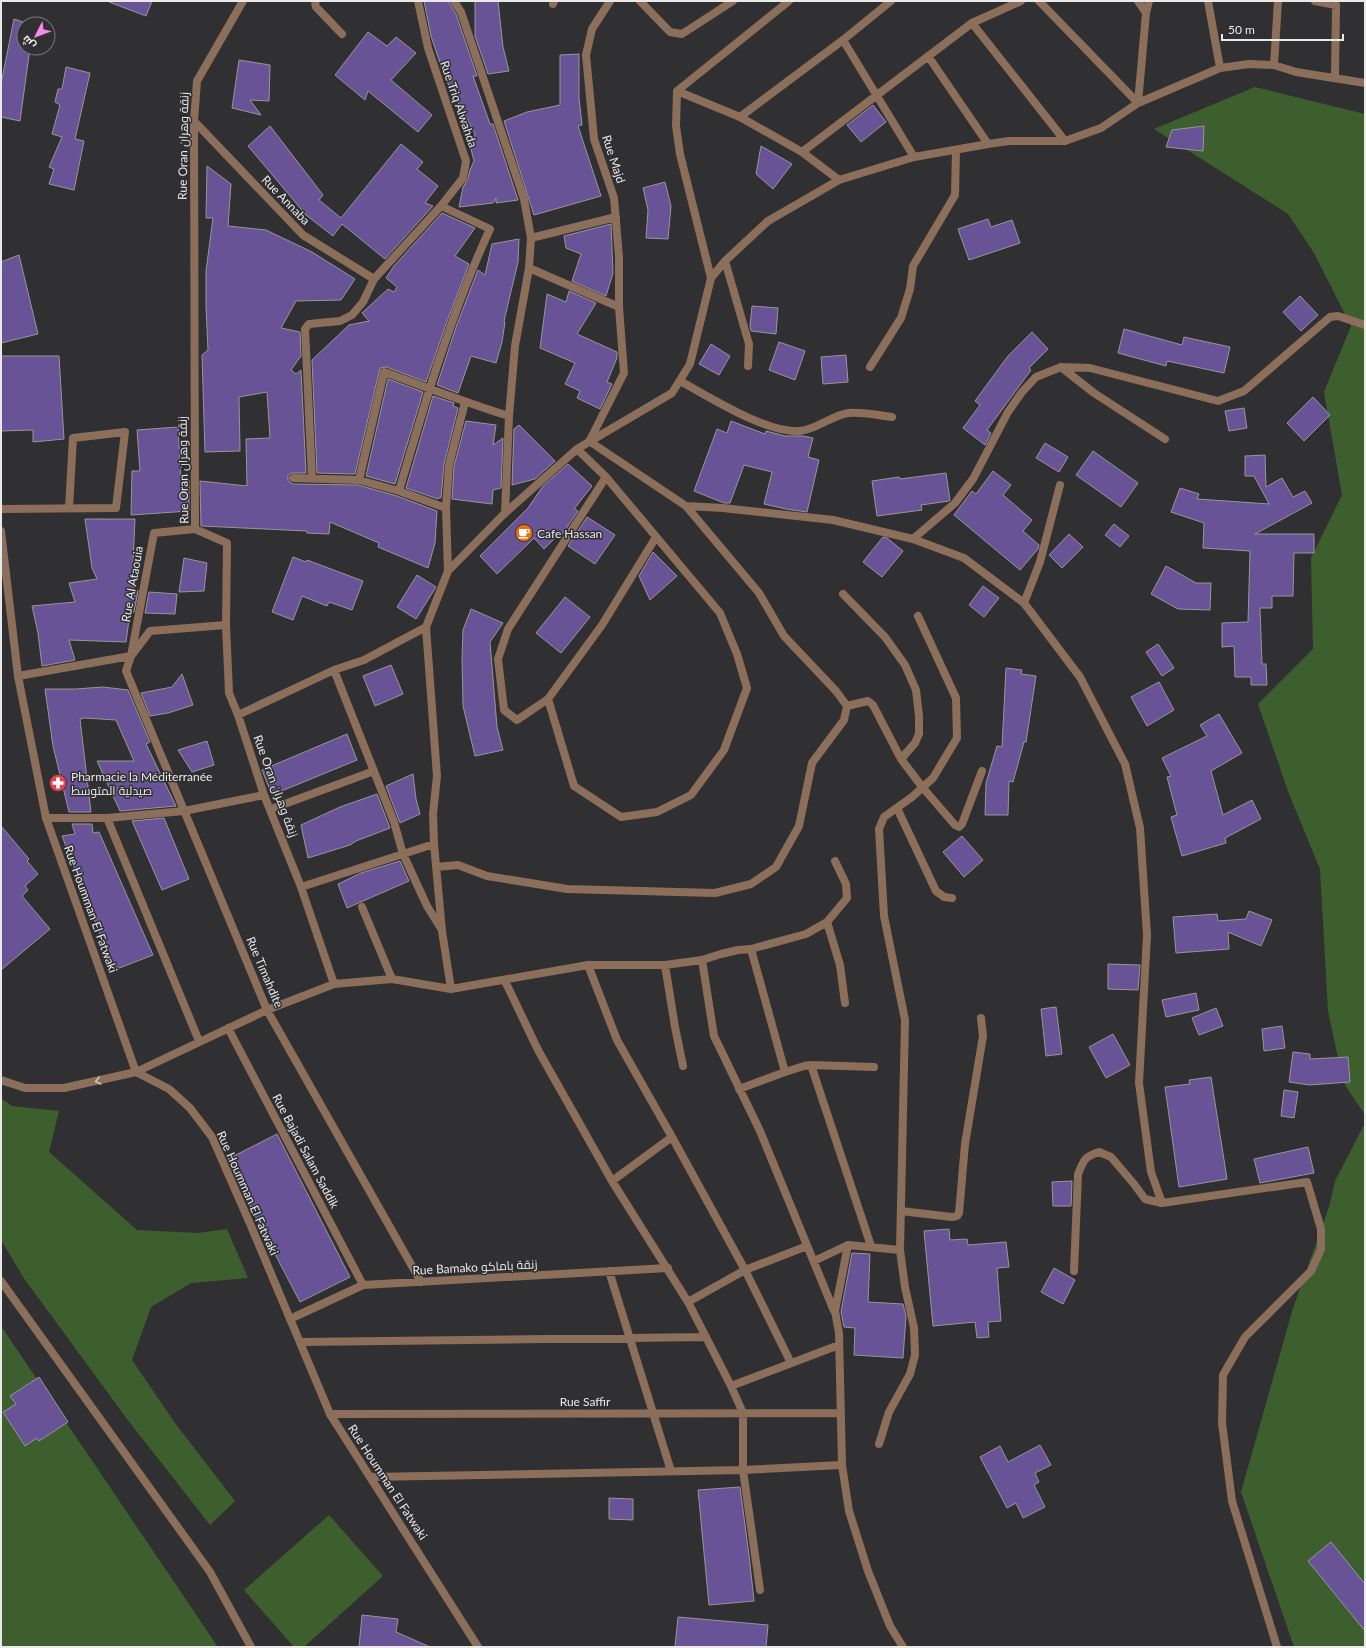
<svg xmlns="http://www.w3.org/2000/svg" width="1366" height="1648" viewBox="0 0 1366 1648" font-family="Lato,Cairo,sans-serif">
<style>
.green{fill:#3d5f2e}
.building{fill:#675395;stroke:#97979a}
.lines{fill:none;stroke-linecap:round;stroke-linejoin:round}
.minor{stroke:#8c6f5b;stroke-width:8}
.tertiary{stroke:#8c6f5b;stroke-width:8}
.oneway{stroke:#cdc4bf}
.labels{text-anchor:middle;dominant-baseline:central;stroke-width:3;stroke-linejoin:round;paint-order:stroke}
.street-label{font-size:12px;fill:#e9e9ea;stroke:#302f32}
.poi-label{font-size:12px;fill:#e9e9ea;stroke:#302f32;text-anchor:start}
</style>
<rect width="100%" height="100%" fill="#302f32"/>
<!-- green -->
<path class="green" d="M 1255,87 L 1365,114 L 1365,1115 L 1343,1082 L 1328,1011 L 1320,869 L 1289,794 L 1258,704 L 1313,649 L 1311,558 L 1342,495 L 1324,392 L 1351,326 L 1314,253 L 1288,214 L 1154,129 Z
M 1,1098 L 12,1106 L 59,1111 L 49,1152 L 137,1230 L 198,1233 L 227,1229 L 248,1278 L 191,1283 L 151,1307 L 132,1360 L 175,1423 L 235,1501 L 210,1525 L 127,1419 L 23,1277 L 1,1240 Z
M 1365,1123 L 1365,1647 L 1294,1647 L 1241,1492 L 1293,1308 L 1329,1207 L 1335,1181 Z
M 1,1326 L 218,1647 L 1,1647 Z
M 329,1515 L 383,1576 L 304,1647 L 294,1647 L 244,1590 Z"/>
<!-- building -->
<path class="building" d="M 109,1 L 152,1 L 146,16 L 109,2 Z
M 424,1 L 448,1 L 456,14 L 477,76 L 473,76 L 490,124 L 493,124 L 518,200 L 496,203 L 496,198 L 493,203 L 459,207 L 463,187 L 468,179 L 470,170 L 474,161 L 471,149 L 475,134 L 445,78 L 431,36 Z
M 475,1 L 498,1 L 503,47 L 509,71 L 488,74 L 475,36 Z
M 14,19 L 29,24 L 24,24 L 24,48 L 30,48 L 20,121 L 1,117 L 1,84 Z
M 368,32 L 387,46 L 396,37 L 416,53 L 391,80 L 432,115 L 418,132 L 368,91 L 365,100 L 335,75 Z
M 579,54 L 579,98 L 582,125 L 578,126 L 601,196 L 534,215 L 504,121 L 527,112 L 560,105 L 560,55 Z
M 239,60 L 270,65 L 269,101 L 250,100 L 261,115 L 232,108 Z
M 66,67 L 90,73 L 75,139 L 84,141 L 74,190 L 49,184 L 54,169 L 49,167 L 62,137 L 52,134 L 60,105 L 55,102 L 58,89 L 62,89 Z
M 873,105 L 886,122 L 861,142 L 847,125 Z
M 270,126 L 323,195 L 319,200 L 341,218 L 401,144 L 423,162 L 417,169 L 438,186 L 425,203 L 433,206 L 385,259 L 342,224 L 333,236 L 306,215 L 248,146 Z
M 1204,126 L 1203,151 L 1166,147 L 1172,130 Z
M 761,146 L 792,164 L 773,189 L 756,174 Z
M 207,166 L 231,184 L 228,226 L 266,230 L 312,252 L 355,279 L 341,300 L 296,301 L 281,328 L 300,332 L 301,356 L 291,370 L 296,374 L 301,370 L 306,473 L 291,473 L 288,475 L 288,481 L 293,484 L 358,485 L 397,496 L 437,511 L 435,543 L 428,568 L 378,547 L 379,543 L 330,522 L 329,534 L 307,533 L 307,531 L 201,526 L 200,481 L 247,486 L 246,439 L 270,438 L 267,392 L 239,397 L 240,451 L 205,452 L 202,355 L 208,350 L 206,307 L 206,271 L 213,218 L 206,218 Z
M 665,182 L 671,206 L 668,239 L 646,238 L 648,210 L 643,188 Z
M 442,213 L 475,228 L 455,256 L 469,264 L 446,324 L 426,382 L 386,367 L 380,368 L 355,474 L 317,473 L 312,360 L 349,325 L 369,321 L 362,313 L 388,289 L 394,292 L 397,287 L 386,278 L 394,266 Z
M 988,219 L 991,227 L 1012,220 L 1020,243 L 969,260 L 958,229 Z
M 611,224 L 613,273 L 606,296 L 572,281 L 581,254 L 566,248 L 564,236 Z
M 519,239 L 518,262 L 504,321 L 505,322 L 502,342 L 496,363 L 471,356 L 458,393 L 437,385 L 456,327 L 478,270 L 485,275 L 492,244 Z
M 19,255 L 38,334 L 1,343 L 1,262 Z
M 569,291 L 596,303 L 577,334 L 617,352 L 617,358 L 607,382 L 612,384 L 600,409 L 577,398 L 580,391 L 565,384 L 575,363 L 540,348 L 547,294 L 566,302 Z
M 1300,296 L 1318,315 L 1301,331 L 1283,312 Z
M 752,306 L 778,308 L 776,334 L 751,331 L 750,326 Z
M 1124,329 L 1182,345 L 1184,337 L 1230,347 L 1224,373 L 1167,361 L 1166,366 L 1118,353 Z
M 1032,332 L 1048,349 L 1029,368 L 1031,370 L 987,430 L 991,433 L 985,445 L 963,428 L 980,405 L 975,401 L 1008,356 Z
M 779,342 L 805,351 L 795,380 L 769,370 Z
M 711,344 L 730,356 L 719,375 L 699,364 Z
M 846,355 L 848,382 L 823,384 L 821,357 Z
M 1,356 L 59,356 L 64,439 L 33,442 L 33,430 L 1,431 Z
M 388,379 L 423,392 L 395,484 L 366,476 Z
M 433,396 L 454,403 L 453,406 L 458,408 L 444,464 L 441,498 L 438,498 L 438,499 L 406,488 Z
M 1313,397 L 1330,415 L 1304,441 L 1287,423 Z
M 1244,408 L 1247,428 L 1229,431 L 1225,411 Z
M 466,421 L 496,425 L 493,445 L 503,438 L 501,488 L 493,490 L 492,504 L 452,499 L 454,466 Z
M 731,421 L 765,434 L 766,431 L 785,436 L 803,436 L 813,438 L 808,457 L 819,460 L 807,512 L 786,509 L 764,504 L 772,472 L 744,465 L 730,503 L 724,503 L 694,491 L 717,429 L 727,433 Z
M 519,425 L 555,461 L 535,479 L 512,485 L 514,429 Z
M 178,427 L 181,479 L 189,480 L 189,511 L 131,515 L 132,471 L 140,471 L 137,430 Z
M 1045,443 L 1068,457 L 1059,472 L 1036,458 Z
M 1093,451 L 1138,483 L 1121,507 L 1076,475 Z
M 1265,455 L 1266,487 L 1282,478 L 1293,497 L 1305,491 L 1312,503 L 1255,534 L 1314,534 L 1314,553 L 1294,553 L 1293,596 L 1272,596 L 1272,608 L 1260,608 L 1262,664 L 1266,664 L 1267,685 L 1251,685 L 1251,677 L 1235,677 L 1234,646 L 1222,647 L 1222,623 L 1248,622 L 1250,551 L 1203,548 L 1204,523 L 1171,512 L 1180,488 L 1199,494 L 1197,499 L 1269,504 L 1254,476 L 1245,476 L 1245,456 Z
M 568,464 L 592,486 L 574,509 L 578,511 L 559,539 L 556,537 L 544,549 L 534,538 L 497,574 L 480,556 L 528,508 L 543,486 Z
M 993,471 L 1011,485 L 1003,495 L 1032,520 L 1023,531 L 1039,545 L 1038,549 L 1020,570 L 954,515 L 972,491 L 976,494 Z
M 946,473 L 950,500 L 949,501 L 921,505 L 922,510 L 877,516 L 872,481 L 899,477 L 900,479 Z
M 587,517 L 615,535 L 595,564 L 568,546 Z
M 85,519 L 135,519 L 133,562 L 135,562 L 133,590 L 138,591 L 134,612 L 130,612 L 126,642 L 69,640 L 75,660 L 42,666 L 38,633 L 32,606 L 75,602 L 69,583 L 97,579 L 92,568 Z
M 1114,524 L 1129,536 L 1120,547 L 1105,535 Z
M 1069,534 L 1083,547 L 1062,568 L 1049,555 Z
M 883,537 L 887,538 L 903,551 L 882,577 L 863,562 Z
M 653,552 L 677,576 L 650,600 L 639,576 Z
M 293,557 L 306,562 L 307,560 L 363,581 L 352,610 L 329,602 L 327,606 L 302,596 L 293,620 L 272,612 Z
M 184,558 L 207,563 L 204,591 L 179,592 Z
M 1166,566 L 1196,583 L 1211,583 L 1210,610 L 1178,609 L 1151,594 Z
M 417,575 L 436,587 L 416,619 L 397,607 Z
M 983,586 L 999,598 L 984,617 L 969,605 Z
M 149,592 L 177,594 L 175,614 L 145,613 Z
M 565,597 L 590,617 L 561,653 L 536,633 Z
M 471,609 L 503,623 L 490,642 L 497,727 L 503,750 L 475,756 L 463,706 L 462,658 L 463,630 Z
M 1158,644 L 1174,668 L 1162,676 L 1146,652 Z
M 391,665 L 403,694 L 375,706 L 363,676 Z
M 1006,668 L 1022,670 L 1021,674 L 1036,676 L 1026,742 L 1024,742 L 1013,782 L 1009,781 L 1008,815 L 985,815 L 986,783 L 997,746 L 1002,747 Z
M 182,674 L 193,705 L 168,713 L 150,716 L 141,693 L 172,687 Z
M 1159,682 L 1174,710 L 1147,726 L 1131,697 Z
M 103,687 L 128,690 L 150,742 L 146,744 L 176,806 L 120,811 L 97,761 L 134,761 L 116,720 L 85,718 L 80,719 L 91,812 L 69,812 L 53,746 L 45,689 L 76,689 Z
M 1219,714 L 1242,753 L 1211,771 L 1223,815 L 1252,800 L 1261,819 L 1225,838 L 1226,843 L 1182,856 L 1171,817 L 1177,815 L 1167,777 L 1171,776 L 1162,758 L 1207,736 L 1200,725 Z
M 347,734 L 357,760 L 272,795 L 262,770 Z
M 207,741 L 214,765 L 192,772 L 178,750 Z
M 413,774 L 416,799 L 420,814 L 400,823 L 386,786 Z
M 377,794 L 390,828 L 356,841 L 350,845 L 308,858 L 301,825 L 340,807 Z
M 164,818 L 189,879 L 162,890 L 132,821 Z
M 72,824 L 92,824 L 93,833 L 99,832 L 153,955 L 114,970 L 62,836 L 75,834 Z
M 1,826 L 29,859 L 27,861 L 38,874 L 25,886 L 28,890 L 22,896 L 50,929 L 1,970 Z
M 962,836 L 983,860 L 964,877 L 943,852 Z
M 400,861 L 409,881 L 347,908 L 338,884 L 361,873 Z
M 1249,911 L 1272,920 L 1261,946 L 1228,932 L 1229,949 L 1176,953 L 1173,917 L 1217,914 L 1218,921 L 1246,919 Z
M 1108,964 L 1140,965 L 1138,990 L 1108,989 Z
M 1196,993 L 1199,1010 L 1166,1017 L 1162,1000 Z
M 1056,1007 L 1062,1054 L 1046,1056 L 1041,1009 Z
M 1216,1008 L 1223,1026 L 1199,1035 L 1192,1018 Z
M 1282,1026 L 1285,1048 L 1264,1051 L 1262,1029 Z
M 1113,1034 L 1130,1065 L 1106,1078 L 1089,1047 Z
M 1293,1052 L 1310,1054 L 1310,1059 L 1348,1057 L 1350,1082 L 1309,1085 L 1289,1082 Z
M 1211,1077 L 1227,1179 L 1179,1187 L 1165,1087 L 1190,1084 L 1189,1080 Z
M 1284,1090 L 1298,1092 L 1294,1118 L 1281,1116 Z
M 277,1134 L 350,1277 L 300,1302 L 237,1181 L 228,1159 Z
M 1308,1147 L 1314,1173 L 1260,1183 L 1254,1159 Z
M 1072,1181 L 1071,1206 L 1053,1206 L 1052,1182 Z
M 949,1229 L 950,1240 L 967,1239 L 968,1245 L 1006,1242 L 1009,1267 L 997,1268 L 1001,1321 L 988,1322 L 989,1337 L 977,1338 L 975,1322 L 933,1326 L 924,1231 Z
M 852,1253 L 870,1254 L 868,1302 L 903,1304 L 906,1316 L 903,1358 L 854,1355 L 855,1328 L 844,1327 L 841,1312 Z
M 1054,1268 L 1075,1280 L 1063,1304 L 1041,1292 Z
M 39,1377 L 68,1422 L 39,1441 L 37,1438 L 25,1446 L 3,1412 L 16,1404 L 10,1396 Z
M 1040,1445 L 1051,1465 L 1035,1473 L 1039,1482 L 1034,1485 L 1045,1507 L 1023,1518 L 1016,1503 L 1007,1508 L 980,1457 L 1000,1446 L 1008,1462 Z
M 740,1487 L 749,1555 L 754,1601 L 709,1605 L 698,1490 Z
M 609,1498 L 633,1499 L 633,1520 L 609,1519 Z
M 1331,1542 L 1365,1584 L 1365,1631 L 1308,1561 Z
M 362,1615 L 398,1619 L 396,1632 L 430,1647 L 359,1647 Z
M 678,1617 L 768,1625 L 766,1647 L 675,1647 Z"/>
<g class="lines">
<!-- minor -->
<path class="minor" d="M 243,1 L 197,81 L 194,121 L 195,529 L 227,543 L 226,625 L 229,693 L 238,715 L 264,795 L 301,887 L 334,984
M 315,1 L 316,7 L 342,34
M 454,1 L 461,12 L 524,199 L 531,238 L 529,268 L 515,346 L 509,416 L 505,513
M 610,1 L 592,29 L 586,55 L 594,139 L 614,198 L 619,257 L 619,307
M 640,1 L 670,32 L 682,34 L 733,1
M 1039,1 L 1138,103
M 1138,1 L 1146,13
M 1208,1 L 1220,68
M 1315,1 L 1336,5 L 1335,77
M 553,4 L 554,1
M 972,23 L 1065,141
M 843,40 L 914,157
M 928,56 L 988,144
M 1274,65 L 1278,1
M 677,91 L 740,117 L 802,152 L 839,180
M 1138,103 L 1146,13 L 1149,1
M 740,117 L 843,40 L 891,1
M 194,121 L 303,235 L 374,279
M 802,152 L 972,23 L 1021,1
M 531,238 L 616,217
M 725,261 L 749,344 L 748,366
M 529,268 L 619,307 L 624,373 L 590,440
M 711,278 L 680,154 L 676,126 L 677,91 L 789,1
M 870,367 L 901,318 L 910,289 L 913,266 L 955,195 L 956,150
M 1061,367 L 1094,393 L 1165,439
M 680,381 C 710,397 767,434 800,431 C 818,429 832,415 849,413 C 862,412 878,415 892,417
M 589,441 L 686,506 L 723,508 L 833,520 L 913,539 L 964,558 L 1024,603 L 1080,677 L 1125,764 L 1140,828 L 1147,935 L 1139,1083 L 1151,1172 L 1162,1203 L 1307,1182 L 1321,1229 L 1321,1249 L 1311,1271 L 1245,1337 L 1223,1375 L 1222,1423 L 1232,1501 L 1277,1647
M 606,477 L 508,629 L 498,659 L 504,710 L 517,720 L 548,699 L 602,625 L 656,537
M 293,478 L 359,480 L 399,491 L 446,508
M 312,478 L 305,329 L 309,324 L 340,321 L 352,315 L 363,302 L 374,279 L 441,206 L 463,178 L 466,161 L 428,48 L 418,1
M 359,480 L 384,372 C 426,387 467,403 509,416
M 399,491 C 425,402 451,313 490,229 L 441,206
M 1,509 L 116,508 L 125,432 L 73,438 L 69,508
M 195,529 L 154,533 L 131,656 L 126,671 L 267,1010 L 421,1282
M 913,539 L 955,503 L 973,479 L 1008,412 L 1022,392 L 1036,377 L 1061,367 L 1090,368 L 1218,401 L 1244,391 L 1330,317 L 1338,316 L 1365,325
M 448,571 L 505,513 L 577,449 L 672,393 L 690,364 L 711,278 L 725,261 L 768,221 L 839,180 L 914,157 L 988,144 L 1009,141 L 1065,141 L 1101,128 L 1138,103 L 1220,68 L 1249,64 L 1274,65 L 1296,72 L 1365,83
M 843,594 L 885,637 L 905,665 L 916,690 L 919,716 L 919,734 L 915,743 L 901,759
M 1024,603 L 1040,562 L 1060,485
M 334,670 L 394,822 L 403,854 L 427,906 L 440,927
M 18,676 L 131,656 L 150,631 L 226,625
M 548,699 L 574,786 L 621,817 L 657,812 L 691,795 L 724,750 L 747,688 L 737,654 L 720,613 L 606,477 L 577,449
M 847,706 L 868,701 L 873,705 L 901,759 L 923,788 L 955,825 L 959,827 L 962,824 L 982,771
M 238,715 L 334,670 L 364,660 L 426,627
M 897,808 L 936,891 L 944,897 L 952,898
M 271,809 L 374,771
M 46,818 L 107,818 L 184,811 L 264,795
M 107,818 L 199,1041
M 436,867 L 458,865 L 487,876 L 567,889 L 715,893 L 751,884 L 776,867 L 799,826 L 812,763 L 844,720 L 847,706 L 836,691 L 784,636 L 759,593 L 686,506
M 301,887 L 434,844
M 362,907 L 392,979
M 827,922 L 840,965 L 845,1003
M 751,949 L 785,1072 L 804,1066 L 811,1065 L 871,1246
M 702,960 L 714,1036 L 760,1131 L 834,1311
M 588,965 L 617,1040 L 672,1137 L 745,1270 L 791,1363
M 665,965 L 675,1027 L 683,1066
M 505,981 L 538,1050 L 612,1181 L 688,1302 L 731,1386 L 743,1413 L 743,1470 L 760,1590
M 451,989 L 442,931 L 434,844 L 433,814 L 437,776 L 426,627 L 448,571 L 446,508 L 449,465 L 465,402
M 228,1028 L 363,1285
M 811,1065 L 874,1067
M 1,1080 L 25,1088 L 64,1088 L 136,1072 L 267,1010 L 334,984 L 392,979 L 451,989 L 588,965 L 665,965 L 702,960 L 721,954 L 738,950 L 751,949 L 806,934 L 827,922 L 847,898 L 846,884 L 835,861
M 739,1089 L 785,1072
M 612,1181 L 672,1137
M 901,1211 L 952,1217 L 957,1216 L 959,1213 L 965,1144 L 983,1036 L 981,1018
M 848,1245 L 835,1311 L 839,1333 L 842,1465 L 849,1511 L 868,1571 L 890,1626 L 903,1647
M 814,1261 L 848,1245 L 900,1250
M 609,1271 L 671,1471
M 1074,1271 L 1078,1174 C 1084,1160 1084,1157 1099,1152 L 1111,1157 L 1134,1184 L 1145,1199 L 1162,1203
M 688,1302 L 745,1270 L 807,1246
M 290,1319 L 363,1285 L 668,1268
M 300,1342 L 706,1337
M 731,1386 L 839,1345
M 330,1414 L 840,1413
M 879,1444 L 889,1412 L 910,1374 L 915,1355 L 914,1328 L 905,1287 L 900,1250 L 905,1020 L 884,916 L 879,829 L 884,817 L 912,797 L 933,778 L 957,738 L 956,698 L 918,616
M 371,1477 L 743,1470 L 842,1465"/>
<!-- tertiary -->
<path class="tertiary" d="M 1,531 L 18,676 L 46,818 L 136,1072 L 169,1089 L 190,1108 L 212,1137 L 251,1226 L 330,1414 L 478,1647
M 1,1281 L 210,1572 L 251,1647"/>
</g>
<!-- one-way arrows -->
<defs><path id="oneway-chevron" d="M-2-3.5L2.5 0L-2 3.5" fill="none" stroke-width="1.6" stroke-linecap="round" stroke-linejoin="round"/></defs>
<use class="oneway" href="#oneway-chevron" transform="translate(98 1081) rotate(167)"/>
<!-- icons -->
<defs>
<symbol id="cafe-disc" viewBox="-11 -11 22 22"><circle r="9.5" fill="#e8710a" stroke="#302f32"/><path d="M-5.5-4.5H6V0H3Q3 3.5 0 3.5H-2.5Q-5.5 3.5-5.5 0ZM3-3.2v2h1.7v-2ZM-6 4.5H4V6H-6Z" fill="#fff"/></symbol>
<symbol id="pharmacy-disc" viewBox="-11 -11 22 22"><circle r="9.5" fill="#e0444e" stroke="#302f32"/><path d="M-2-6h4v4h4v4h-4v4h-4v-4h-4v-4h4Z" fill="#fff"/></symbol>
</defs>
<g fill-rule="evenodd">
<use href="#cafe-disc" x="514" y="523" width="20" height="20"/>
<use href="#pharmacy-disc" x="48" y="773" width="20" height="20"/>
</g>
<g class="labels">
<!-- street labels -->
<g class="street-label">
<text transform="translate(459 104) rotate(71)">Rue Triq Alwahda</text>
<text transform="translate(183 146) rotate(-89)">Rue Oran زنقة وهران</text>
<text transform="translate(614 159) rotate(72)">Rue Majd</text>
<text transform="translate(286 200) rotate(46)">Rue Annaba</text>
<text transform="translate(183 470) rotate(-91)">Rue Oran زنقة وهران</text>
<text transform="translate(132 584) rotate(-80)">Rue Al Ataouia</text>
<text transform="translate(276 786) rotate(70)">Rue Oran زنقة وهران</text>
<text transform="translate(91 909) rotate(70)">Rue Houmman El Fatwaki</text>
<text transform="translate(265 972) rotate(67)">Rue Timahdite</text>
<text transform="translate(306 1151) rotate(62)">Rue Bajadi Salam Saddik</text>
<text transform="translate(248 1193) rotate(66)">Rue Houmman El Fatwaki</text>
<text transform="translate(475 1267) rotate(-3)">Rue Bamako زنقة باماكو</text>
<text x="585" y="1401">Rue Saffir</text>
<text transform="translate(388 1482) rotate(57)">Rue Houmman El Fatwaki</text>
</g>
<!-- poi labels -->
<g class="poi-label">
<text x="537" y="533">Cafe Hassan</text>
<text x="71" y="776">Pharmacie la Méditerranée<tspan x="71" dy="14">صيدلية المتوسط</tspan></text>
</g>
</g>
<!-- border -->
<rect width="1366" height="1648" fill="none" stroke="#e9e9ea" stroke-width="4"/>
<!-- north arrow -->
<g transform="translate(36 36) rotate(228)"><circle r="19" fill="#302f32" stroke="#7a797c"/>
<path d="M0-3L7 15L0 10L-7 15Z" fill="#f888e9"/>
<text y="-6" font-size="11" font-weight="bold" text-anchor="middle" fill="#e9e9ea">ش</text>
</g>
<!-- scale -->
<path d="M1222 34v6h121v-6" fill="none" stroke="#e9e9ea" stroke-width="2"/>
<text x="1228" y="34" font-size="12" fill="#e9e9ea" stroke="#302f32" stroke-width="3" paint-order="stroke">50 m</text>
</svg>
